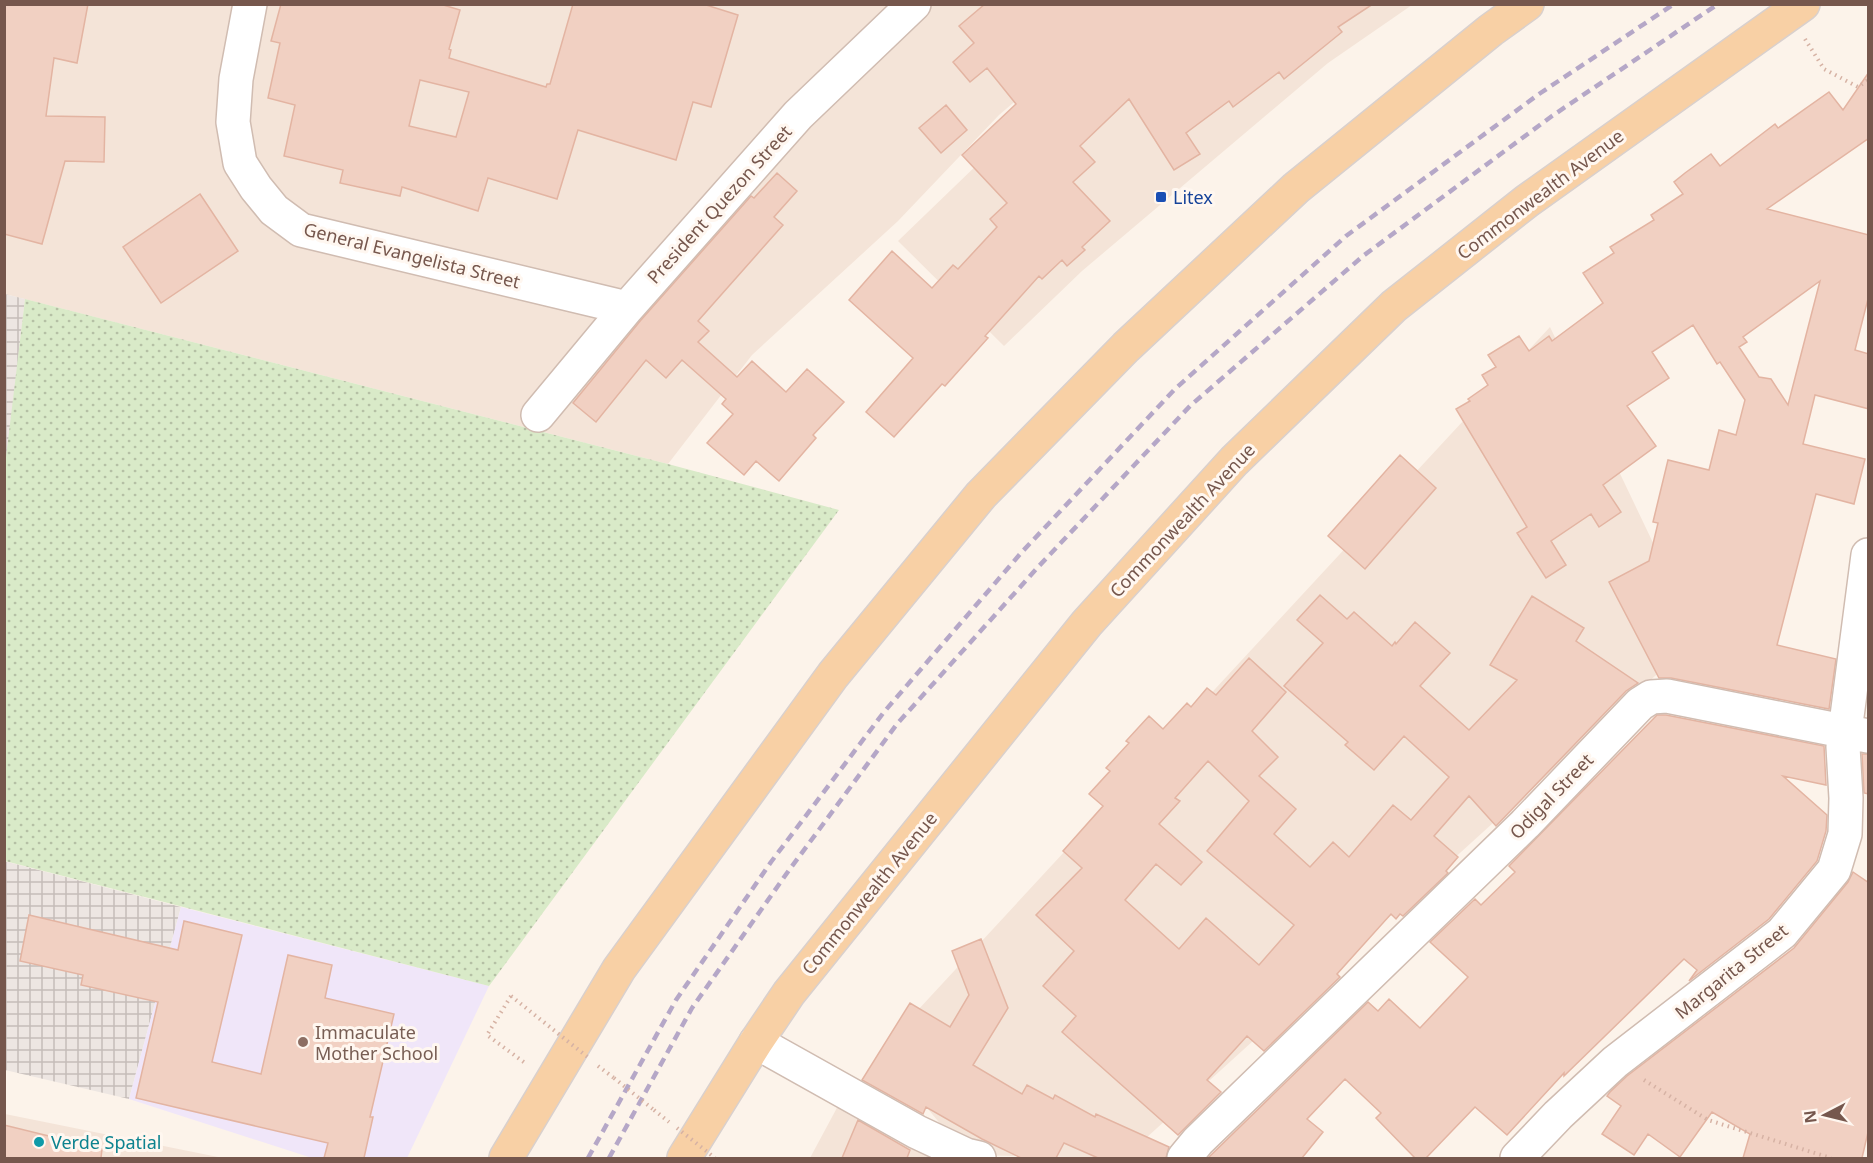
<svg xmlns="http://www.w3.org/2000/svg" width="1873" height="1163" viewBox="0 0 1873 1163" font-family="'Noto Sans',sans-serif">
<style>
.residential{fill:#f4e4d8}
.industrial{fill:url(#industrial-grid)}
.education{fill:#f0e6f9}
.grass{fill:url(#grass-dots)}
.building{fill:#f1d0c2;stroke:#e3b4a2;stroke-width:1.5;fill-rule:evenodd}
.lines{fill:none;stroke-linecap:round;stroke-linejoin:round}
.minor-casing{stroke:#d0bcb1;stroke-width:36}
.primary-casing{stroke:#d9d0cd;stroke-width:36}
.path{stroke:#d6b2a4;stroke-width:4;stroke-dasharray:1.5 4.5;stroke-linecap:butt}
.minor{stroke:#fff;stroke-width:33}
.primary{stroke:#f8d0a5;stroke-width:33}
.rail{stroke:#b5a7c7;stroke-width:4.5;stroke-dasharray:9 6;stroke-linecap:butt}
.path-bridge{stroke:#d6b2a4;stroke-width:4;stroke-dasharray:1.5 4.5;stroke-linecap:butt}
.transit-dot{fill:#1a4fb4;stroke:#fff7f0;stroke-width:2}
.education-dot{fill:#8d6e63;stroke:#fff7f0;stroke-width:2}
.culture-dot{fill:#0f9aa8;stroke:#fff7f0;stroke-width:2}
.labels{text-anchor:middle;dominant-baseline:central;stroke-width:6;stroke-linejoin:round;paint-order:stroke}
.street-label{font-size:18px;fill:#76574d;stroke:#fff7f0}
.transit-label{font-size:18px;fill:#164399;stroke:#fff7f0;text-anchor:start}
.education-label{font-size:18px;fill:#785e54;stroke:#fff7f0;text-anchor:start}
.culture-label{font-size:18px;fill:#0d838f;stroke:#fff7f0;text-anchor:start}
</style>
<defs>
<pattern id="industrial-grid" width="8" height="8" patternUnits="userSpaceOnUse" patternTransform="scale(1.5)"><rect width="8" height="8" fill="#ede6e2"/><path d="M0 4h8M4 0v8" fill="none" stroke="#c5bdb9"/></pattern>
<pattern id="grass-dots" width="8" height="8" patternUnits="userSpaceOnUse" patternTransform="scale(1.5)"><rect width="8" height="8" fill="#d9eac8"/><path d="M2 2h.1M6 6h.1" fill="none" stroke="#b5c0a5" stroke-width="1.8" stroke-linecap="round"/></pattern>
</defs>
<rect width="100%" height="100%" fill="#fcf3ea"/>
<!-- residential -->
<path class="residential" d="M 5,5 L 1412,5 L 1328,63 L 1082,271 L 1004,346 L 898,241 L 1039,105 L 1026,92 L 999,115 L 898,221 L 752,355 L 668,464 L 5,294 Z
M 1550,327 L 1698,637 L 1124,1158 L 966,1155 L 880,1051 Z
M 839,1104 L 945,1158 L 810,1158 Z
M 5,1114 L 223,1158 L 5,1158 Z"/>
<!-- industrial -->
<path class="industrial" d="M 5,294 L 25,299 L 5,474 Z
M 4,861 L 181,907 L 129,1099 L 5,1070 Z"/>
<!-- education -->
<path class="education" d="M 181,907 L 489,986 L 407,1158 L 312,1158 L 129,1099 Z"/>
<!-- grass -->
<path class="grass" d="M 25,299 L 668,464 L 839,510 L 489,986 L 5,861 L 4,474 Z"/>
<!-- building -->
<path class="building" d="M 4,4 L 88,4 L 77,63 L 54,58 L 46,116 L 105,117 L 104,162 L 65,161 L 42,244 L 4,234 Z
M 281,4 L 440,4 L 460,10 L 449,49 L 451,50 L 449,58 L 546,87 L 547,84 L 550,84 L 573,4 L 703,4 L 738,15 L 711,107 L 693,102 L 676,160 L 578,130 L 557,199 L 488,178 L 478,211 L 402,187 L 400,196 L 340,183 L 343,170 L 284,156 L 295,105 L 268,98 L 280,43 L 271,41 ZM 420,80 L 469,92 L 456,137 L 409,126 Z
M 985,4 L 1373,4 L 1338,27 L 1342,32 L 1284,79 L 1279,72 L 1233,107 L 1229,101 L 1186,133 L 1200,154 L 1174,170 L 1129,99 L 1080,146 L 1095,162 L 1073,182 L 1110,221 L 1082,247 L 1085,250 L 1067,266 L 1062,260 L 1042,279 L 1039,276 L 985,336 L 988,338 L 945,386 L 942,384 L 894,437 L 866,412 L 913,358 L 849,300 L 892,251 L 932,288 L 953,265 L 958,269 L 997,227 L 990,219 L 1007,203 L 962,155 L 1016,104 L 987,68 L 970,82 L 953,62 L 974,43 L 959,26 Z
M 1869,72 L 1869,138 L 1767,209 L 1869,235 L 1869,295 L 1855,350 L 1869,354 L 1869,409 L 1815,395 L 1803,444 L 1865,459 L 1854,504 L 1816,494 L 1777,645 L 1836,659 L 1829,709 L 1671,678 L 1659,678 L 1609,582 L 1649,561 L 1658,523 L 1653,522 L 1668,460 L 1709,470 L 1719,430 L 1736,435 L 1745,400 L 1720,362 L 1717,364 L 1693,325 L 1652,352 L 1669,378 L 1627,406 L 1656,446 L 1603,485 L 1621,512 L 1599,527 L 1591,514 L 1551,541 L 1566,565 L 1546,578 L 1517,533 L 1527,527 L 1456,409 L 1470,401 L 1468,399 L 1488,385 L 1482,375 L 1496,367 L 1488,355 L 1519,336 L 1529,351 L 1549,336 L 1552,341 L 1603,303 L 1583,273 L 1614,253 L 1610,247 L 1654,220 L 1651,215 L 1683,194 L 1674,182 L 1685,173 L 1711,154 L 1720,166 L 1775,124 L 1778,128 L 1829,92 L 1843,110 ZM 1820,281 L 1797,370 L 1788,405 L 1771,379 L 1759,377 L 1739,347 L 1747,342 L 1743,337 Z
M 946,105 L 967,130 L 941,153 L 919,128 Z
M 777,173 L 797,191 L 774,217 L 783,225 L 698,321 L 709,331 L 698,342 L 737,377 L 752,361 L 786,392 L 807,369 L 844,402 L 813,435 L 816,438 L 779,481 L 756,461 L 744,475 L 707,443 L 733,414 L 722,404 L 726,399 L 682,360 L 666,378 L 646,360 L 596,422 L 573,403 L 641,320 L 751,196 L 754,198 Z
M 200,194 L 238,251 L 161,303 L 123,247 Z
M 1400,455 L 1436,488 L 1365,569 L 1328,536 Z
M 1320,595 L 1347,619 L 1354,612 L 1392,646 L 1395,642 L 1396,644 L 1415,622 L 1450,653 L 1420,686 L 1469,730 L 1517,680 L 1490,665 L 1532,596 L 1584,628 L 1576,641 L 1638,683 L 1626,691 L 1496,826 L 1469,796 L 1434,836 L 1458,857 L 1446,871 L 1448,873 L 1403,916 L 1400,914 L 1396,919 L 1391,914 L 1337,974 L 1340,977 L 1264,1051 L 1247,1036 L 1207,1080 L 1221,1092 L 1178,1135 L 1062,1032 L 1076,1016 L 1043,986 L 1074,951 L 1036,915 L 1082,868 L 1063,851 L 1103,806 L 1089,794 L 1110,771 L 1106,768 L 1129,743 L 1126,741 L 1149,716 L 1163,729 L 1187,703 L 1191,707 L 1207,688 L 1216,695 L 1249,658 L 1286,692 L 1252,731 L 1278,757 L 1259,776 L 1296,809 L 1274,834 L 1310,867 L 1333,842 L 1349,857 L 1393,805 L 1411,820 L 1449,777 L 1404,736 L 1374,770 L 1345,745 L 1348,742 L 1284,686 L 1323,643 L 1297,620 ZM 1208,761 L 1249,801 L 1207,851 L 1294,925 L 1259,965 L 1206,918 L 1179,949 L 1125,900 L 1156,864 L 1181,885 L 1202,862 L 1159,824 L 1180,801 L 1175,798 Z
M 1657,715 L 1666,715 L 1824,746 L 1826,785 L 1783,776 L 1827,815 L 1826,831 L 1817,861 L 1769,919 L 1689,981 L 1697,970 L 1684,959 L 1564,1076 L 1564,1073 L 1507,1135 L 1475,1107 L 1426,1158 L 1415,1158 L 1376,1118 L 1381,1113 L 1345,1079 L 1307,1119 L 1323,1132 L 1302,1158 L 1208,1158 L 1368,1002 L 1378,1011 L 1389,999 L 1420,1028 L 1468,977 L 1430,942 L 1475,899 L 1481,905 L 1515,872 L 1509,866 Z
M 1862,754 L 1869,754 L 1869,794 L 1864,793 Z
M 1853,872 L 1869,883 L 1869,1128 L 1862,1158 L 1743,1158 L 1750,1134 L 1712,1112 L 1680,1157 L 1648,1134 L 1634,1155 L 1602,1134 L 1621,1106 L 1607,1096 L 1610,1092 L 1627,1076 L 1794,948 L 1848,882 Z
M 29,915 L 178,950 L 184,921 L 242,935 L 212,1062 L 261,1074 L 288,955 L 332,965 L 325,998 L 394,1014 L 370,1117 L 373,1117 L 364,1158 L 324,1158 L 328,1143 L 136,1098 L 158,1002 L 81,985 L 83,975 L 20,961 Z
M 981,939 L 1008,1008 L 973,1065 L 1022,1094 L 1027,1085 L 1053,1099 L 1055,1095 L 1095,1117 L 1096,1114 L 1169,1147 L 1166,1158 L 1098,1158 L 1064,1143 L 1056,1158 L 1021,1158 L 982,1139 L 926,1107 L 923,1114 L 862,1080 L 910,1003 L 950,1027 L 969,995 L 952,951 Z
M 858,1120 L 910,1150 L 907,1158 L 842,1158 Z
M 4,1125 L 102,1149 L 101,1158 L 4,1158 Z"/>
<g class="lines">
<defs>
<path id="minor" d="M 250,4 L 236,79 L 233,122 L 240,163 L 256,188 L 274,210 L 301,230 L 627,308
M 538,415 L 627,308 L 798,115 L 914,4
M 756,1042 L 917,1132 L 966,1155 L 979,1158
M 1184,1158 L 1198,1141 L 1525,824 L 1640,704 L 1651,697 L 1667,696 L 1868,736
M 1517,1158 L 1558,1115 L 1615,1062 L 1782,933 L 1834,870 L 1845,834 L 1846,798 L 1843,747 L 1868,555"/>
<path id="primary" d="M 506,1158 L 619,969 L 833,675 L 981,495 L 1126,347 L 1296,188 L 1491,30 L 1527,4
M 684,1158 L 756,1042 L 789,993 L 1087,623 L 1234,461 L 1394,306 L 1527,201 L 1803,4"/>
</defs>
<!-- minor casing -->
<use href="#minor" class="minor-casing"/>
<!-- primary casing -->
<use href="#primary" class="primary-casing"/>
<!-- path -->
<path class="path" d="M 1805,39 L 1824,69 L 1858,87 L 1868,80
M 511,996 L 487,1035 L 525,1063
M 598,1066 L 614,1078
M 1644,1080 L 1708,1120 L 1831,1158
M 654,1110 L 669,1122"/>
<!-- minor -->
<use href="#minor" class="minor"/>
<!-- primary -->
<use href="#primary" class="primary"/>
<!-- rail -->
<path class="rail" d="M 588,1158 L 676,1000 L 771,862 L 884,712 L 1021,553 L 1175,389 L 1346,236 L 1539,94 L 1674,4
M 609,1158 L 692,1008 L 787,873 L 897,724 L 1039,566 L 1190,406 L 1363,256 L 1552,116 L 1718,4"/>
<!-- path-bridge -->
<path class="path-bridge" d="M 511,996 L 590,1059
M 614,1078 L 654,1110
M 677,1128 L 715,1158"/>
</g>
<!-- markers -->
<rect class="transit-dot" x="1155" y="191" width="12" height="12" rx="3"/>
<circle class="education-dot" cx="303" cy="1042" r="6"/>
<circle class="culture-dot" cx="39" cy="1142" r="6"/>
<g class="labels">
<!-- street labels -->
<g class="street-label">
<text transform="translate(1540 194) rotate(-37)">Commonwealth Avenue</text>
<text transform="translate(719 204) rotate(-48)">President Quezon Street</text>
<text transform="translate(412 255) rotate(14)">General Evangelista Street</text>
<text transform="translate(1182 520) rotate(-47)">Commonwealth Avenue</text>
<text transform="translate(1551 796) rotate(-46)">Odigal Street</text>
<text transform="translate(869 893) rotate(-51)">Commonwealth Avenue</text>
<text transform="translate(1731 971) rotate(-39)">Margarita Street</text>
</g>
<!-- transit labels -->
<g class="transit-label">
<text x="1173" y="197">Litex</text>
</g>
<!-- education labels -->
<g class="education-label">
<text x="315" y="1032">Immaculate<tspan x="315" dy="21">Mother School</tspan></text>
</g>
<!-- culture labels -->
<g class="culture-label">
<text x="51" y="1142">Verde Spatial</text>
</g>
</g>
<!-- border -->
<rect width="1873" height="1163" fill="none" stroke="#76574d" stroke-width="12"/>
<!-- north arrow -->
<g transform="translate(1825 1115) rotate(263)" stroke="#fff7f0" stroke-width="4.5" paint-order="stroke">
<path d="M0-4.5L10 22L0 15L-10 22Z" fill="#76574d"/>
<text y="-9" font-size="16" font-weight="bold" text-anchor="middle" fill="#76574d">N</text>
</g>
</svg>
